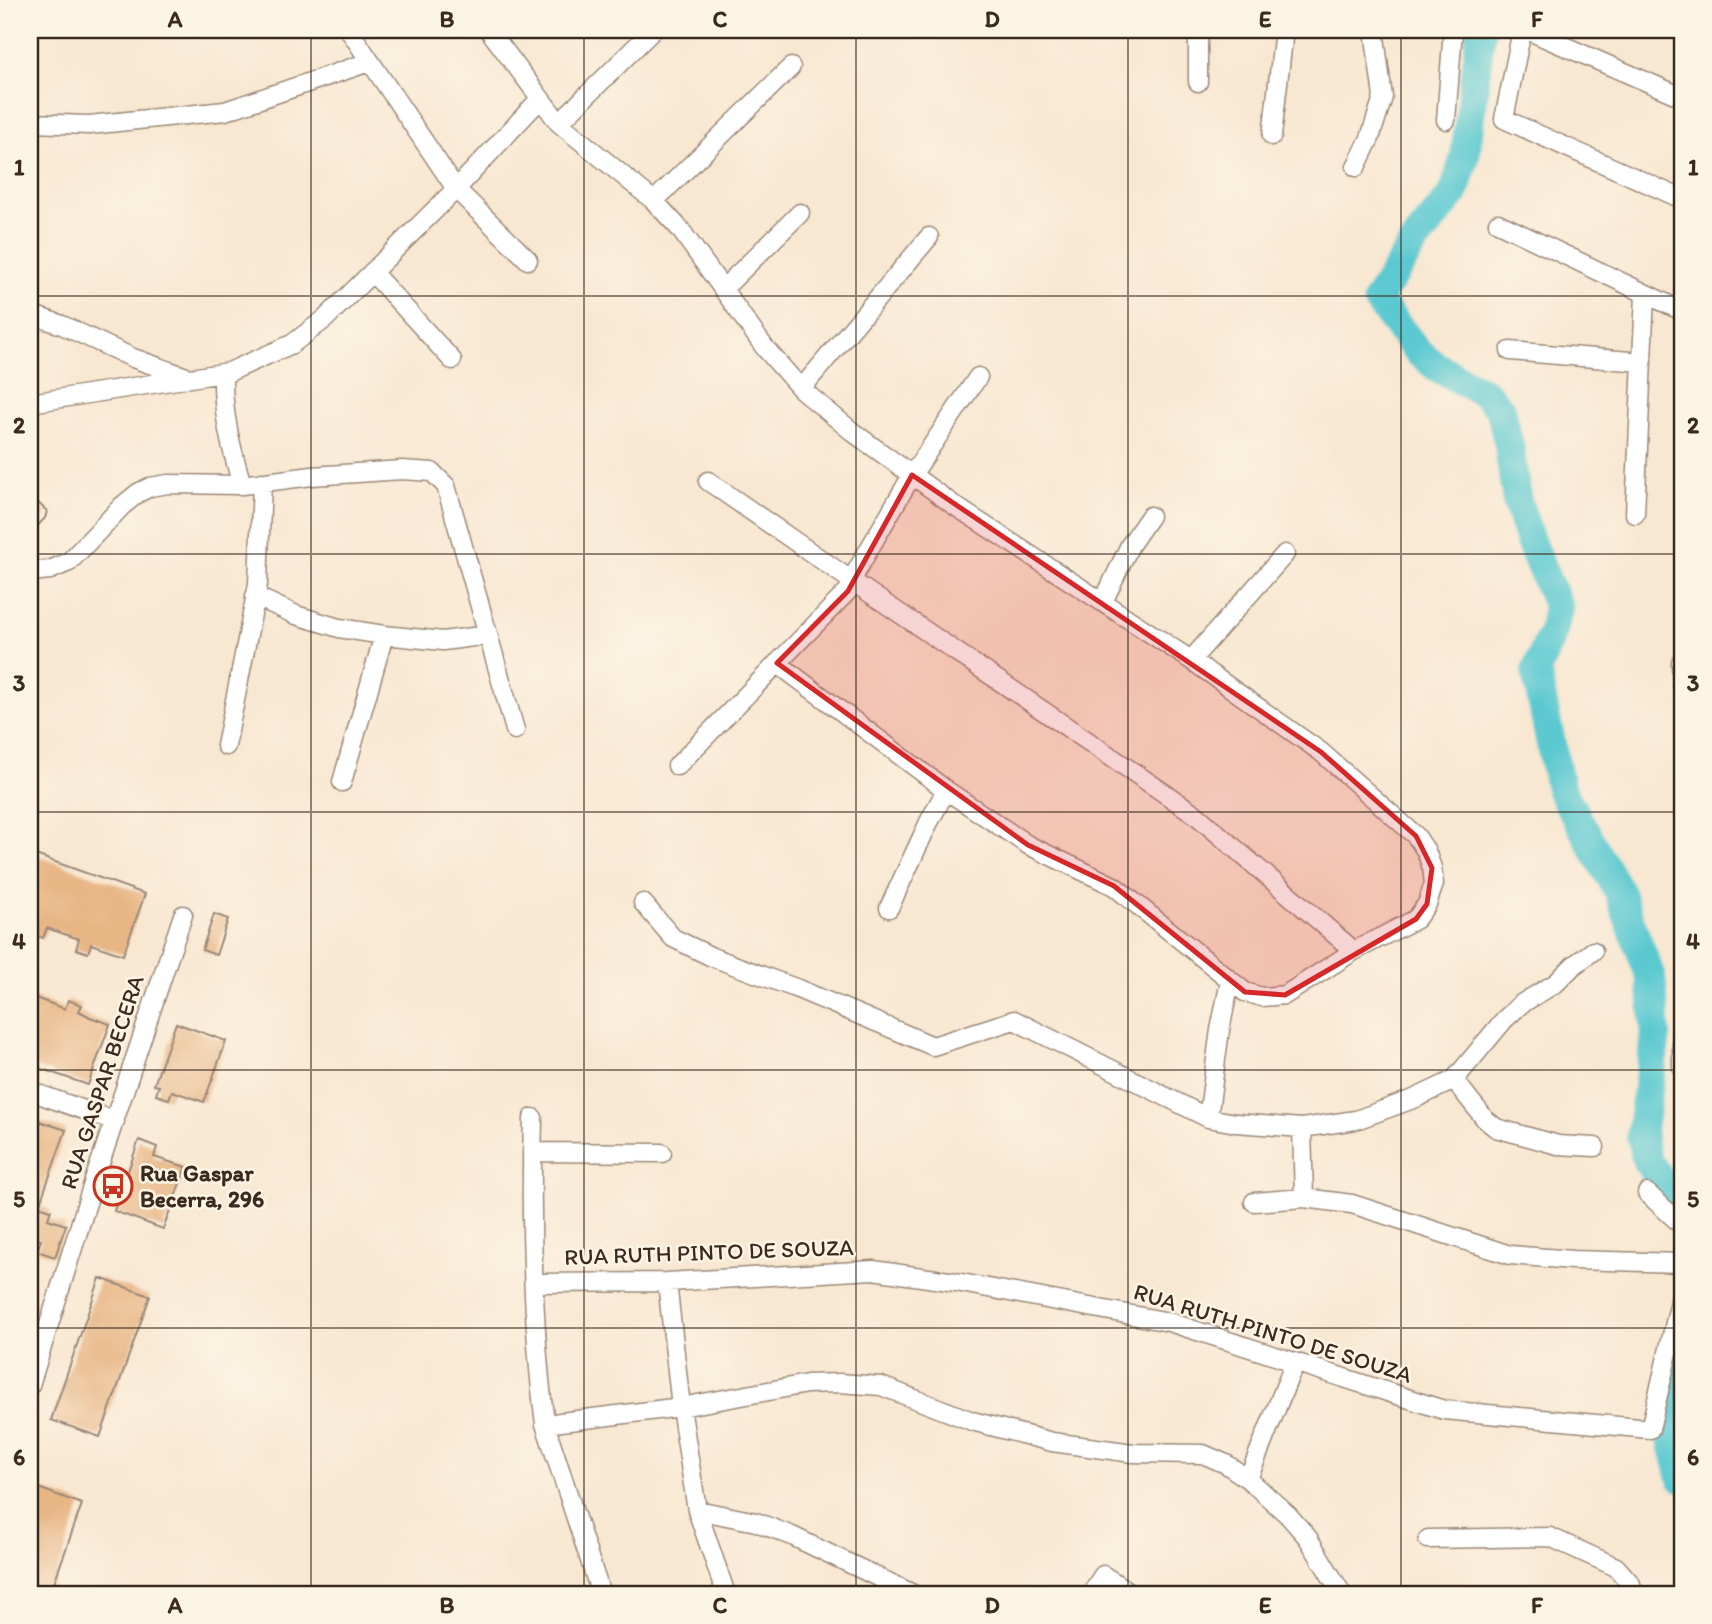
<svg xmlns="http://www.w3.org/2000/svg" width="1712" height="1624" viewBox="0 0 1712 1624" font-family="Itim,sans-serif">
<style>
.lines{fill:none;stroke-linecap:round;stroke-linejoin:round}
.river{stroke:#5cc9d1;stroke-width:30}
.building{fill:#e8b685}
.minor-casing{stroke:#9a8878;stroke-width:21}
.minor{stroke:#fff;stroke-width:18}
.marked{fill:#d62828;fill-opacity:0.2;stroke:#d62828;stroke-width:5;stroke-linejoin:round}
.grid{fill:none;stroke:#3b2a1e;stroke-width:2;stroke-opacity:0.55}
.labels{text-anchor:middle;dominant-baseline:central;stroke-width:5;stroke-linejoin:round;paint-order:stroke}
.street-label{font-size:23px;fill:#3b2a1e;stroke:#fcf5e5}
.poi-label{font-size:23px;font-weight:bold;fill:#3b2a1e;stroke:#fcf5e5;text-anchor:start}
.neatline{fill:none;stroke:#3b2a1e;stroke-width:2.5}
.grid-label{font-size:23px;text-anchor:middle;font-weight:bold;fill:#3b2a1e}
</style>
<rect width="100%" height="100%" fill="#fcf5e5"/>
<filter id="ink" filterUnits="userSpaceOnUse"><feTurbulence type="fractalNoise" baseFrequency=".0143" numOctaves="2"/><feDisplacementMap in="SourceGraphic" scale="14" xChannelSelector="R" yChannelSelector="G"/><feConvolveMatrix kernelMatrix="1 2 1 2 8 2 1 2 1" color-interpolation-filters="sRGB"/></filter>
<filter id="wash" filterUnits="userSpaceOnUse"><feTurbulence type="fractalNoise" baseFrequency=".00686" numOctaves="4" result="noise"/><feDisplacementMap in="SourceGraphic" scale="28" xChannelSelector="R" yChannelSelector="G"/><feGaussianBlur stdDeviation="1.57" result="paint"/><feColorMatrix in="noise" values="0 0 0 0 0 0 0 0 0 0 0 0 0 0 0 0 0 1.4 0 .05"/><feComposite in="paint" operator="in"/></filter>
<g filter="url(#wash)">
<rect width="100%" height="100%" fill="#f8e7d1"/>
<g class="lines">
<!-- river -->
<path class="river" d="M 1481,30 L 1465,156 L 1454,193 L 1415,241 L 1377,300 L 1418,352 L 1437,367 L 1486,394 L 1501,410 L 1509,446 L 1517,501 L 1531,544 L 1558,607 L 1553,631 L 1536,671 L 1560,788 L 1619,892 L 1651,978 L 1656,1035 L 1641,1135 L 1647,1161 L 1682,1209
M 1682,1351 L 1672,1440 L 1682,1478"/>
</g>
<g id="blocks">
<!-- building -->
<path class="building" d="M 36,501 L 47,511 L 45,518 L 30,534 L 30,508 Z
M 30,853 L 145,894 L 123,955 L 91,944 L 88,953 L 76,949 L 79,939 L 47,928 L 43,938 L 30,933 Z
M 214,914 L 228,919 L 216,955 L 202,950 Z
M 30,996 L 65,1009 L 68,1000 L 82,1005 L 79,1011 L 90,1017 L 110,1024 L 88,1085 L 30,1065 Z
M 176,1023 L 226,1041 L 204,1102 L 172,1091 L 169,1099 L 156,1095 L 159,1086 L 154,1085 Z
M 30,1118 L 66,1130 L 39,1206 L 51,1210 L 48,1219 L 66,1225 L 55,1257 L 37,1251 L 41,1240 L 30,1236 Z
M 139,1140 L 157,1147 L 154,1157 L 186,1167 L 163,1229 L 114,1211 Z
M 100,1278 L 150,1296 L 100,1437 L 51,1420 Z
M 33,1486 L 82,1504 L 50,1594 L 30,1594 L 30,1495 Z"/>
</g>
</g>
<g filter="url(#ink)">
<use href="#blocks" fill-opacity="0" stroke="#9a8878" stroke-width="2"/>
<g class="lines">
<defs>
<path id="minor" d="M 349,30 L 456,189 L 528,260
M 489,30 L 559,123 L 654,201 L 680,229 L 765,348 L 801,389 L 854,433 L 955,506 L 1191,660 L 1321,752 L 1416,836 L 1426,851 L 1432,868 L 1434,884 L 1427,904 L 1416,919 L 1354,951 L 1285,995 L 1262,997 L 1245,992 L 1114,886 L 1028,845 L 946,790 L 777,663
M 1522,30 L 1504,119 L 1682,199
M 1527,30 L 1682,97
M 1198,82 L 1198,30
M 1446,120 L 1453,30
M 30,123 L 89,125 L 225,111 L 369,62
M 559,123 L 653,30
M 1272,136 L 1284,30
M 1356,167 L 1370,138 L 1383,97 L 1374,30
M 654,201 L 791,67
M 1498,223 L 1682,311
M 372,272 L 452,360
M 723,289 L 800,213
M 30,314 L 62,325 L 133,358 L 189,378
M 1510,351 L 1642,362
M 223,373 C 222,413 231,447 242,485
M 801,389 L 929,237
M 30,403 L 229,372 L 292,344 L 325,319 L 456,189 L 540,99
M 708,481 L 852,581 L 1195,814 L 1354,951
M 1635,514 L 1645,294
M 30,572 L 50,570 L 69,562 L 122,506 L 138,493 L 150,487 L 168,484 L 242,485 L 312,476 L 402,470 L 432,472 L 446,486 L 515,730
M 255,596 L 296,615 L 339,628 L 384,635 L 443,641 L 488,635
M 1103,602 L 1130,545 L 1150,516
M 1191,660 L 1285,554
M 1681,662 L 1682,685
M 226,746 L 258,584 L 262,482
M 677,766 L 848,591 L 857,570 L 912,475 L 978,377
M 342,782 L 384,635
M 643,903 L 673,938 L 712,957 L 798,989 L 933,1046 L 1014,1020 L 1208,1118 L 1236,1123 L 1302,1128 L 1356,1120 L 1416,1098 L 1454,1080 L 1504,1020 L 1521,1004 L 1556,983 L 1573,966 L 1593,951
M 889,908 L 929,822 L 946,790
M 1682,1036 L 1682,1068
M 1454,1080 L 1485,1119 L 1496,1128 L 1558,1145 L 1595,1147
M 30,1091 L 115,1121
M 533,1118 C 530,1219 532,1323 545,1424 L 681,1407 L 807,1384 L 839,1383 L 881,1386 L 972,1421 L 1052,1442 L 1133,1453 L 1203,1454 L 1226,1464 L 1248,1479 L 1288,1515 L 1308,1538 L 1342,1594
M 1208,1118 L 1220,1030 L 1230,981
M 1302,1128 L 1304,1198
M 532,1152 L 662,1153
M 1647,1193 L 1682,1225
M 1254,1202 L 1304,1198 L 1352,1204 L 1510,1255 L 1573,1260 L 1682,1263
M 667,1282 L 681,1407 L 697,1510 L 726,1594
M 535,1283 L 667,1282 L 873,1270 L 956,1282 L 1169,1322 L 1444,1410 L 1650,1429 L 1682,1293
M 30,1385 L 91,1190 L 183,915
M 545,1424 L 601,1594
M 1248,1479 L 1295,1362
M 697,1510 L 756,1522 L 790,1535 L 913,1594
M 1428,1539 L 1550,1537 L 1616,1567 L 1631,1584 L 1633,1594
M 1091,1594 L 1103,1575 L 1132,1594"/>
</defs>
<!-- minor casing -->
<use href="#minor" class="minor-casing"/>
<!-- minor -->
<use href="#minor" class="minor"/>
</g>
</g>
<!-- marked area -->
<path class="marked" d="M 912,475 L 1321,752 L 1416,836 L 1432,868 L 1427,904 L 1416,919 L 1285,995 L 1245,992 L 1114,886 L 1028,845 L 777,663 L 848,591 Z"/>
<!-- grid -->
<path class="grid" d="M 311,30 L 311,1594M 584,30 L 584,1594M 856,30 L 856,1594M 1128,30 L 1128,1594M 1401,30 L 1401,1594M 30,296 L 1682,296M 30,554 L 1682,554M 30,812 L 1682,812M 30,1070 L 1682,1070M 30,1328 L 1682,1328"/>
<!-- icons -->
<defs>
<symbol id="bus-ring" viewBox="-11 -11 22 22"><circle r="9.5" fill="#fcf5e5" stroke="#c8321e" stroke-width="1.5"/><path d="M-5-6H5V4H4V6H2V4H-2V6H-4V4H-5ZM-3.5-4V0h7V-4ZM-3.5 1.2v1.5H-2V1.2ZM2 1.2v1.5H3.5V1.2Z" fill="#c8321e"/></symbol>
</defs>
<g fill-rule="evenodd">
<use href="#bus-ring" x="91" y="1164" width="44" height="44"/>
</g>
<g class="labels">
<!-- street labels -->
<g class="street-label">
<text transform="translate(102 1082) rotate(-72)">RUA GASPAR BECERA</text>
<text transform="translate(709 1252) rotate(-2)">RUA RUTH PINTO DE SOUZA</text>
<text transform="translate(1273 1333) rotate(17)">RUA RUTH PINTO DE SOUZA</text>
</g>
<!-- poi labels -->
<g class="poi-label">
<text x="140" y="1173">Rua Gaspar<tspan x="140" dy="26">Becerra, 296</tspan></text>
</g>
</g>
<!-- margin -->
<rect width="1712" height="1624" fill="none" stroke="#fcf5e5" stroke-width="77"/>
<rect x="38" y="38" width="1636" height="1548" class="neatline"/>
<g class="grid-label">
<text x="175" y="27">A</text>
<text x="447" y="27">B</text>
<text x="720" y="27">C</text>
<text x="992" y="27">D</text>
<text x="1265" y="27">E</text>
<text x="1537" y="27">F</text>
<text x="19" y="175">1</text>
<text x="1693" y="175">1</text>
<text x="19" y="433">2</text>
<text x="1693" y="433">2</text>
<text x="19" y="691">3</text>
<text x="1693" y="691">3</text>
<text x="19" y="949">4</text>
<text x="1693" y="949">4</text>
<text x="19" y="1207">5</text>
<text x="1693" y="1207">5</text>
<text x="19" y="1465">6</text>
<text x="1693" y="1465">6</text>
<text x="175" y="1613">A</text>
<text x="447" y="1613">B</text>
<text x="720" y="1613">C</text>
<text x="992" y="1613">D</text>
<text x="1265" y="1613">E</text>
<text x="1537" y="1613">F</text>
</g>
</svg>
